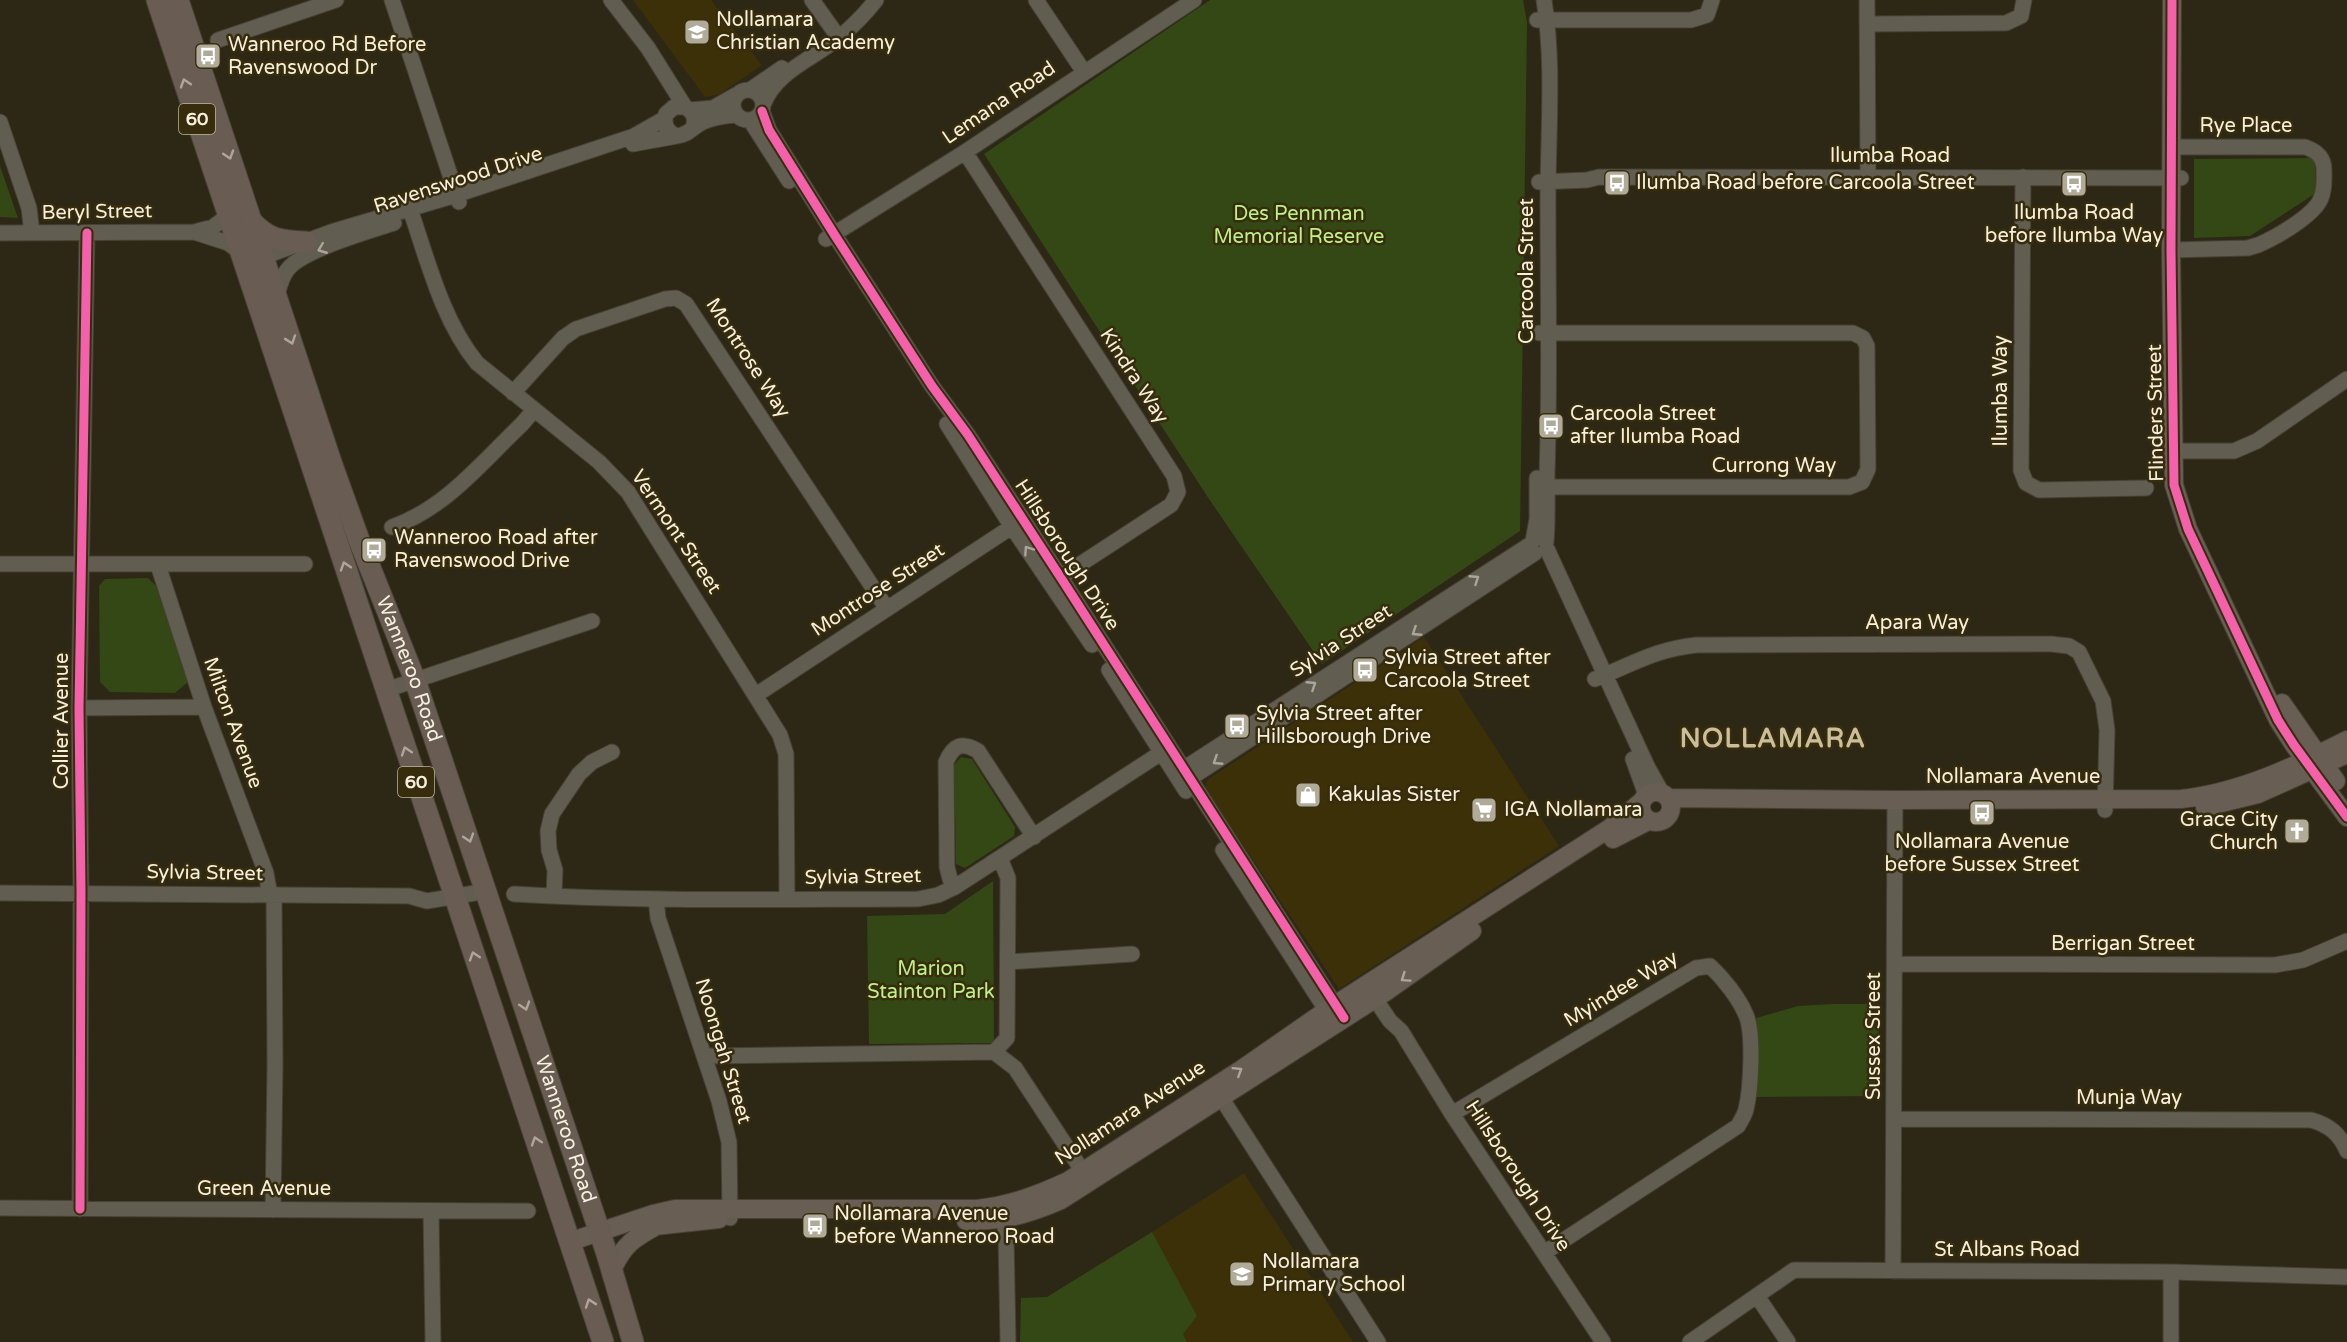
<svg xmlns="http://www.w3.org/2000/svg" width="2347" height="1342" viewBox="0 0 2347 1342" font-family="'Varela Round',sans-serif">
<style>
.built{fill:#3c3008}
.green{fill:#334814}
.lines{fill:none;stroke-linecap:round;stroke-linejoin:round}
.minor-casing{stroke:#464134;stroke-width:17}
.major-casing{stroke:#464134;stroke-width:20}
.highway-casing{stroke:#464134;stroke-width:23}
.minor{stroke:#615d51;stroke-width:15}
.major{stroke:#695e54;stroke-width:18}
.highway{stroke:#695c52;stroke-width:21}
.cycleway-casing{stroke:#372c0c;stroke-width:13}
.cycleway{stroke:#f560ab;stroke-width:9}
.oneway{stroke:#b0a698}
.oneway2{stroke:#aca698}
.oneway3{stroke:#b0a799}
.labels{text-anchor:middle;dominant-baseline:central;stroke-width:5;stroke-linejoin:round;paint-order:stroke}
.shield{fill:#372c0c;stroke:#bdb59f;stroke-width:1.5}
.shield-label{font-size:18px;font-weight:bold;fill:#f7f0de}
.poi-label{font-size:20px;fill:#f7f0de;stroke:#372c0c;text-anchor:start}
.street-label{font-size:20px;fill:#f7f0de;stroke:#372c0c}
.park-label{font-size:20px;fill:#bdf287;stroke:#372c0c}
.district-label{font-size:26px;font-weight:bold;letter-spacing:1.5px;fill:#cbbe9b;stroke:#372c0c}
</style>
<rect width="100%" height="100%" fill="#2d2716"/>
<!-- built -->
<path class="built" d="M 633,0 L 711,0 L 762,65 L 720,94 L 705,97 Z
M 1424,637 L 1559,846 L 1339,989 L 1205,788 L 1207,780 Z
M 1244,1173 L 1353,1342 L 1187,1342 L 1183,1334 L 1152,1232 Z"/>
<!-- green -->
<path class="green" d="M 1210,0 L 1523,0 L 1527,22 L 1520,531 L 1322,664 L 1209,499 L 984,154 Z
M 2310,158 L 2315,161 L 2316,193 L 2250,236 L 2194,238 L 2194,159 Z
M 0,166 L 18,218 L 0,217 Z
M 148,578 L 156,586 L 188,682 L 175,693 L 110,692 L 100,682 L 99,586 L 105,579 Z
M 961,757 L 972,759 L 1015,827 L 1014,836 L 965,868 L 956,864 L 954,765 Z
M 993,881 L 994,1043 L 869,1044 L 867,916 L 945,914 Z
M 1833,1004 L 1879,1004 L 1878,1096 L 1755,1097 L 1756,1018 L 1798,1006 Z
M 1152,1232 L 1197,1316 L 1183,1334 L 1187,1342 L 1020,1342 L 1021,1298 L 1047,1297 Z"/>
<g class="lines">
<defs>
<path id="minor" d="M 392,0 L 459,202
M 611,0 L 648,48 L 685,107
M 812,0 L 839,38
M 1036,0 L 1084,72
M 1544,0 C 1555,69 1547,144 1548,214 C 1548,301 1550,387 1547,474 C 1547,497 1548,519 1546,542
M 1867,0 L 1868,177
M 1537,20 L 1691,20 L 1707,15 L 1712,0
M 1867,24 L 2006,23 L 2021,16 L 2024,0
M 218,40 L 336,0
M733 105a15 15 0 1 1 30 0a15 15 0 1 1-30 0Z
M 750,90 L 782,68
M 763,105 C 776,71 813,59 840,37 C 853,26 865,14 876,0
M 690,110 L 713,108 L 736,95
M 762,111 L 769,130 L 834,234 L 932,386 L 968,435 L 1061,578 L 1341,1014
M 750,120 L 789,181
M 0,122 L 29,208 L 32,233
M 693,128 C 696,119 694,112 685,107 L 674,107 L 666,114 C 663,125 667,132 677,136 C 688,135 693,127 703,122 C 713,117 725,116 736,115
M 633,144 L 677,136
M 965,152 L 1174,476 L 1178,492 L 1171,505 L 1053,582
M 2023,177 L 2021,470 L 2026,483 L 2039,490 L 2146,488
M 1539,182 L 1587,180 L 1599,177 L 2181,178
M 410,209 C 428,261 442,320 477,363 L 599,462 L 628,492 L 780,735 L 786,754 L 787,899
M 194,232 L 228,243 L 240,252
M 0,233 L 194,232 L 213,227 L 229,215
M 826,239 L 965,152 L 1194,0
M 2171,250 L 2248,248 L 2258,245 C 2275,238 2315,215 2321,198 C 2325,189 2324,180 2324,170 C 2324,157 2317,151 2305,147 L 2173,147
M 260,266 L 263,257 L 331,232 L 456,195 L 634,136 L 664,119
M 276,299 C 279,289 281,277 288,269 C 303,250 370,231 394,223
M 513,393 L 563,338 L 576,329 L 665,299 L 676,298 L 686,304 L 887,609
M 947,424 L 1012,527 L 1092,645
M 2172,451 L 2234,451 L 2257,441 L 2347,379
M 1537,487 L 1849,487 L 1862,482 L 1868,469 L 1867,346 L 1863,338 L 1853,333 L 1539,333
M 392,527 C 446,508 482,462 522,424 L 534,410
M 1533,541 L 1537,519 L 1537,478
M 1547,549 L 1648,768 L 1662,793
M 0,564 L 305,564
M 158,565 L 204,707 L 266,873 L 270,895
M 1109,670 L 1186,791
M 1595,679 C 1633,664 1656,649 1697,645 L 2051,644 L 2069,646 L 2079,652 L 2103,701 L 2107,730 L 2105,810
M 386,690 L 592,621
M 756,695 L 1019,522
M 79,708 L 204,707
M 1633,759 L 1646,795
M 1177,773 L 1531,544
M 1183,783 L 1535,553
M 1223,850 L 1332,1019
M 1000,858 L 1008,878 L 1007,1038 L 994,1052 L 1015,1068 L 1089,1181
M 955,887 L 950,879 L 947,867 L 946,762 C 954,744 962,742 978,751 L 1034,837
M 0,893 L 409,896 L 427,901 L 487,891
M 514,894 C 649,902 784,899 918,899 L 938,895 L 955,887 L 1167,749
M 554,896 L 555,870 L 549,850 L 548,831 L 552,814 L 579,774 L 592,762 L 612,752
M 656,899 L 658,918 L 719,1101 L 729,1142 L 730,1218
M 1008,962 L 1132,954
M 1895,964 L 2275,965 L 2303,960 L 2347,941
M 1369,990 L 1390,1021 L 1401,1031 L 1452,1114 L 1603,1342
M 705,1056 L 994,1052
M 1215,1088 L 1378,1342
M 1452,1114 L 1696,968 L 1710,966 C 1723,978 1739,998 1746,1015 C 1754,1033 1751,1089 1746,1109 C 1745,1115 1741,1120 1738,1126 L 1544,1253
M 1896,1119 L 2311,1120 C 2329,1125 2340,1134 2347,1151
M 1002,1207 L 1006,1235 L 1008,1342
M 0,1208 L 528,1211
M 80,1209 L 81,892 L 79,708 L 87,233
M 273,1210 L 275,1065 L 274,895
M 431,1211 L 433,1342
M 1893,1271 L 1895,800
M 2171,1272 L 2171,1342
M 1757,1296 L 1788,1342
M 1690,1342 L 1794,1270 L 2171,1272 L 2347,1277"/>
<path id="major" d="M 2172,0 L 2171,250 L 2174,485 L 2188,529 L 2278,720 L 2294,745 L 2347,817
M 2282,703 L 2336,781
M1641 807a15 15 0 1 1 30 0a15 15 0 1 1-30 0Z
M 1668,798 L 1895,800 L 2181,799 C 2239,793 2296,766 2347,740
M 2205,807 L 2258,794 L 2347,754
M 1613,839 L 1648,821
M 966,1221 C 1002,1221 1027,1215 1061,1200 L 1384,993 L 1472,931
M 645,1227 L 719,1219
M 569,1242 L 653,1214 L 675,1209 L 977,1209 C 1011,1205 1038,1195 1068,1181 L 1242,1069 L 1327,1010 L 1610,828 L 1641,802
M 612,1270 C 624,1244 634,1238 658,1225"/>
<g id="highway">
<path d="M 157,0 L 603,1342"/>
<path id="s1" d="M 178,0 L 332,465 L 359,540 L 415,680 L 607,1254 L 633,1342"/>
<path d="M 251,221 C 269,240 280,241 306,242"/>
</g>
</defs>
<!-- minor casing -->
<use href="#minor" class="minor-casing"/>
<!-- major casing -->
<use href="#major" class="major-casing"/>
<!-- highway casing -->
<use href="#highway" class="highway-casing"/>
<!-- minor -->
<use href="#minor" class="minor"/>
<!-- major -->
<use href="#major" class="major"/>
<!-- highway -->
<use href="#highway" class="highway"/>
<defs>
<path id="cycleway" d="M 2172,0 L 2171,250 L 2174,485 L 2188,529 L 2278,720 L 2294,745 L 2347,817
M 762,111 L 769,130 L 834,234 L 932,386 L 968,435 L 1061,578 L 1344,1018
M 80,1209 L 81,892 L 79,708 L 87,233"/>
</defs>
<!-- cycleway casing -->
<use href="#cycleway" class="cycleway-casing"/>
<!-- cycleway -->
<use href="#cycleway" class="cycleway"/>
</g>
<!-- one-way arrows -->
<defs><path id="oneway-chevron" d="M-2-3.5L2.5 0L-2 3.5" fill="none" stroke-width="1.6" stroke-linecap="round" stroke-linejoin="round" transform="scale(1.5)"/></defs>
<g class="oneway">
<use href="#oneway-chevron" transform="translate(185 83) rotate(-108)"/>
<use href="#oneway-chevron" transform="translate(229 155) rotate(72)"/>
<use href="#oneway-chevron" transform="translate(291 340) rotate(71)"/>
<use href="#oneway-chevron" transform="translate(345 566) rotate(-108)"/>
<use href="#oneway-chevron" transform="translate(406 751) rotate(-108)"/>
<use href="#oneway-chevron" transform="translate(469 838) rotate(72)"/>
<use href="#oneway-chevron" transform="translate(474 956) rotate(-108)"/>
<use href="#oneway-chevron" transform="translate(525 1006) rotate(72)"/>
<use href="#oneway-chevron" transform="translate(536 1141) rotate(-108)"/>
<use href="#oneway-chevron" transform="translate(590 1303) rotate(-109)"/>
</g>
<g class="oneway2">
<use href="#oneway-chevron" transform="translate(322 249) rotate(158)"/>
<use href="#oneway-chevron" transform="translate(1028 550) rotate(-124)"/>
<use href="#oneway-chevron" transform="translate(1475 579) rotate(-33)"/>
<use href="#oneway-chevron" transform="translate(1416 632) rotate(147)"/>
<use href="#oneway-chevron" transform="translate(1312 685) rotate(-33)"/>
<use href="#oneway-chevron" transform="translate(1217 761) rotate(147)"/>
</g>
<g class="oneway3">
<use href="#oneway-chevron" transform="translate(1405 978) rotate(145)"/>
<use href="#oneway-chevron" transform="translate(1238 1071) rotate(-32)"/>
</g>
<!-- icons -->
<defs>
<symbol id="school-square" viewBox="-11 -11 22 22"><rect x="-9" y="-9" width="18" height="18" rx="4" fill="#b0aa98" stroke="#372c0c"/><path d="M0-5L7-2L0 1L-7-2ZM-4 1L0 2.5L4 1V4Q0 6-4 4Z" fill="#fff"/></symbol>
<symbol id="bus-square" viewBox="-11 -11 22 22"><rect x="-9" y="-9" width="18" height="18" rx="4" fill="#b0aa98" stroke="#372c0c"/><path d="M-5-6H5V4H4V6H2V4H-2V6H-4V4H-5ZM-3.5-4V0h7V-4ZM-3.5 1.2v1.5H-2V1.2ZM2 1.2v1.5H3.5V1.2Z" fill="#fff"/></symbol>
<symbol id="shop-square" viewBox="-11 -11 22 22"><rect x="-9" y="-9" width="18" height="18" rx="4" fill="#b0aa98" stroke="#372c0c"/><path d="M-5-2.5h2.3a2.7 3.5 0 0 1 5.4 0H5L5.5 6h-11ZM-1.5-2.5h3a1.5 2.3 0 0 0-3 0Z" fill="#fff"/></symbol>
<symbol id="supermarket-square" viewBox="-11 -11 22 22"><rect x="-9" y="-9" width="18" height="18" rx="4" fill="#b0aa98" stroke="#372c0c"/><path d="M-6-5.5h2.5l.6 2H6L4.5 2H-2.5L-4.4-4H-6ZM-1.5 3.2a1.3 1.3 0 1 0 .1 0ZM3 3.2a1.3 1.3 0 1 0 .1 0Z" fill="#fff"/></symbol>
<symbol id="church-square" viewBox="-11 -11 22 22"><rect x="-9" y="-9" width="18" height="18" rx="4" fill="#b0aa98" stroke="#372c0c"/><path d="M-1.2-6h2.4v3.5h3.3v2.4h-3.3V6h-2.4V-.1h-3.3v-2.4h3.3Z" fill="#fff"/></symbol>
</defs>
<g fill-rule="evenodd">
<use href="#school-square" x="682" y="17" width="30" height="30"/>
<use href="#bus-square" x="193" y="41" width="30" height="30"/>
<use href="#bus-square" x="1602" y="168" width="30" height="30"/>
<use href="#bus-square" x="2059" y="169" width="30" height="30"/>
<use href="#bus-square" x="1536" y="411" width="30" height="30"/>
<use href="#bus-square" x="359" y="535" width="30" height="30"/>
<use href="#bus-square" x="1350" y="655" width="30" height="30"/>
<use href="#bus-square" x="1222" y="711" width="30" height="30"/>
<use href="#shop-square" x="1293" y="780" width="30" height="30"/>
<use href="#supermarket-square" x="1469" y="795" width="30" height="30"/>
<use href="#bus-square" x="1967" y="798" width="30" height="30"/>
<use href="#church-square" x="2282" y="816" width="30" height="30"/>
<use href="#bus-square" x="800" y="1211" width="30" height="30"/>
<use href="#school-square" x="1227" y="1259" width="30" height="30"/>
</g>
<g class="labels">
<!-- shield labels -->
<g class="shield">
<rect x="179" y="104" width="36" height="30" rx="4.5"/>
<rect x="398" y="767" width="36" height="30" rx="4.5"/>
</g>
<g class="shield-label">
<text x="197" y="119">60</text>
<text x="416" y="782">60</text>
</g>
<!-- poi labels -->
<g class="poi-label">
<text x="716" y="20">Nollamara<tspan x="716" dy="23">Christian Academy</tspan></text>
<text x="228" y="45">Wanneroo Rd Before<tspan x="228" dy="23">Ravenswood Dr</tspan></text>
<text x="1636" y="183">Ilumba Road before Carcoola Street</text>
<text x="2074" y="213" text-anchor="middle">Ilumba Road<tspan x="2074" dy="23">before Ilumba Way</tspan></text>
<text x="1570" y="414">Carcoola Street<tspan x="1570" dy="23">after Ilumba Road</tspan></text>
<text x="394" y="538">Wanneroo Road after<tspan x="394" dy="23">Ravenswood Drive</tspan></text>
<text x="1384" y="658">Sylvia Street after<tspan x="1384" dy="23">Carcoola Street</tspan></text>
<text x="1256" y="714">Sylvia Street after<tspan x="1256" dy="23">Hillsborough Drive</tspan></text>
<text x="1328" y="795">Kakulas Sister</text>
<text x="1504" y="810">IGA Nollamara</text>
<text x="2278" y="820" text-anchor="end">Grace City<tspan x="2278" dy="23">Church</tspan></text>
<text x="1982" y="842" text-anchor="middle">Nollamara Avenue<tspan x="1982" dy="23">before Sussex Street</tspan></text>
<text x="834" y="1214">Nollamara Avenue<tspan x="834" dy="23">before Wanneroo Road</tspan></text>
<text x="1262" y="1262">Nollamara<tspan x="1262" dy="23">Primary School</tspan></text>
</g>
<!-- street labels -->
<g class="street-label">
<text transform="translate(999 103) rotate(-34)">Lemana Road</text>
<text x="2246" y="126">Rye Place</text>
<text x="1890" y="156">Ilumba Road</text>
<text transform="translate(458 180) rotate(-18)">Ravenswood Drive</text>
<text transform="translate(97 212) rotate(-1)">Beryl Street</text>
<text transform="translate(1527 271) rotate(-90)">Carcoola Street</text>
<text transform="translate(748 358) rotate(57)">Montrose Way</text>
<text transform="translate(1134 376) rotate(57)">Kindra Way</text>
<text transform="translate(2001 391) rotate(-90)">Ilumba Way</text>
<text transform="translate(2156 413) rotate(-91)">Flinders Street</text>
<text x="1774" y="466">Currong Way</text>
<text transform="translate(676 532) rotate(56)">Vermont Street</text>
<text transform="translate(1067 555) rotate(57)">Hillsborough Drive</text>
<text transform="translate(878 590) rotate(-33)">Montrose Street</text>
<text x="1917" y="623">Apara Way</text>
<text transform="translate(1341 641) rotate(-33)">Sylvia Street</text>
<text stroke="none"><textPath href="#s1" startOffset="708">Wanneroo Road</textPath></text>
<text transform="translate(62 721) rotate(-90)">Collier Avenue</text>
<text transform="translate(233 723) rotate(70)">Milton Avenue</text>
<text x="2013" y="777">Nollamara Avenue</text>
<text transform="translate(205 873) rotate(1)">Sylvia Street</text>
<text transform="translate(863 877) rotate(-1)">Sylvia Street</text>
<text x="2123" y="944">Berrigan Street</text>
<text transform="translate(1621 989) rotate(-31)">Myindee Way</text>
<text transform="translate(1874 1036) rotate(-90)">Sussex Street</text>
<text transform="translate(723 1051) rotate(73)">Noongah Street</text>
<text x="2129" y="1098">Munja Way</text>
<text transform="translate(1130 1113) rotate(-33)">Nollamara Avenue</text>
<text stroke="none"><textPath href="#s1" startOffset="1194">Wanneroo Road</textPath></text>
<text transform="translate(1518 1176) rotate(57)">Hillsborough Drive</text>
<text x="264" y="1189">Green Avenue</text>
<text x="2007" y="1250">St Albans Road</text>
</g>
<!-- park labels -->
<g class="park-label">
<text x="1299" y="214">Des Pennman<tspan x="1299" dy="23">Memorial Reserve</tspan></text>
<text x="931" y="969">Marion<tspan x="931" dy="23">Stainton Park</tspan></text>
</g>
<!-- district labels -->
<g class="district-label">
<text x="1773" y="738">NOLLAMARA</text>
</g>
</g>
</svg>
